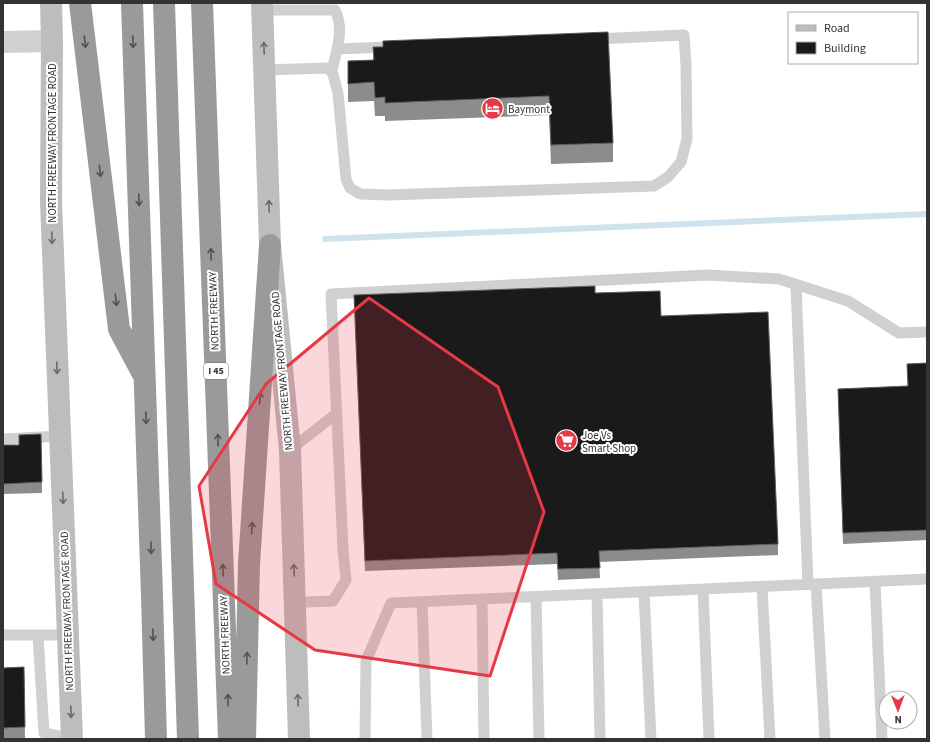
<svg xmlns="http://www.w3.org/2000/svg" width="930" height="742" viewBox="0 0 930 742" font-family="'Source Sans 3',sans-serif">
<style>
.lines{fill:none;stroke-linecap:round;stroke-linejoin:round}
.stream{stroke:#cfe2ee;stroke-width:6}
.service{stroke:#d0d0d0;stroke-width:11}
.minor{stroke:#d0d0d0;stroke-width:22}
.secondary{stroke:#bdbdbd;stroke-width:22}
.motorway{stroke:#9a9a9a;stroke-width:22}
.wall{fill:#8c8c8c}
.building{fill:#1a1a1a;stroke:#5f5f5f}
.oneway{stroke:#525252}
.oneway2{stroke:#6a6a6a}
.marked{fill:#e63946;fill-opacity:0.2;stroke:#e63946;stroke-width:3;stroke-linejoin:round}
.labels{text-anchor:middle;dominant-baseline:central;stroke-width:4;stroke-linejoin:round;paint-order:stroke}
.shield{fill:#fff;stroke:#707070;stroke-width:1}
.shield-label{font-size:10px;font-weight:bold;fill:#333}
.poi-label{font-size:11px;fill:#333;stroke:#fff;text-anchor:start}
.street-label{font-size:11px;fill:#333;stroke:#fff}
</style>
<rect width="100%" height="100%" fill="#fff"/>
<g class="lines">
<!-- stream -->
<path class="stream" d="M 325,239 L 927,214"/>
<!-- service -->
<path class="service" d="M 262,10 L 335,10 C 345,30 336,51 332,71
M 337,49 L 388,47
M 264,70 L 326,68 L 332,71 L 338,93 L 346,179 L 350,188 L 360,194 L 388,195 L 654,186 L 668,177 L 681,162 L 687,139 L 686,65 L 684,35 L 595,39
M 796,285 L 808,584
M 3,439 L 60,436
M 290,450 L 337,413
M 875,582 L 882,739
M 816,584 L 825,739
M 762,587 L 770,739
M 703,589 L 709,739
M 644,592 L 651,739
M 597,594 L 600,739
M 536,597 L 539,739
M 482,599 L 484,739
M 295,600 L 306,602 L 333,601 L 346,580 L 343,550 L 338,442 L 331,294 L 708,275 L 779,279 L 848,301 L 899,333 L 927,332
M 422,602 L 427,739
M 3,635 L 68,635
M 38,636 L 44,733 L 72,739
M 365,739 L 366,661 L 391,603 L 927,579"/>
<!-- minor -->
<path class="minor" d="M 3,42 L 52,41"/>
<!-- secondary -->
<path class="secondary" d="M 51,3 L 52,41 L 51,202 L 72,739
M 262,3 L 270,245 L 290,450 L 299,739"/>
<!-- motorway -->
<path class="motorway" d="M 80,3 L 119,329 L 143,374
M 132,3 L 152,596 L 156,739
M 164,3 L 188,739
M 202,3 L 229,739
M 245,739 L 249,564 L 270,245"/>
</g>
<!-- wall -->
<path class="wall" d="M 608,32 L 613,143 L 613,162 L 551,164 L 549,115 L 385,121 L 385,116 L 375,116 L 374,101 L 348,102 L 348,61 L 373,60 L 373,47 Z
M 595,293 L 661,316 L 778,544 L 778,555 L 599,562 L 600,578 L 558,580 L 557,564 L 365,571 L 354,295 Z
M 927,363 L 927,540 L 843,544 L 838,389 L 908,386 L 907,364 Z
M 19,435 L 42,482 L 42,493 L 3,494 L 3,445 L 19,445 Z
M 24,667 L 25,739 L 3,739 L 3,668 Z"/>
<!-- building -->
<path class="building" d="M 608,32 L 613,143 L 551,145 L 549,96 L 385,103 L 385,97 L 375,98 L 374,82 L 348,84 L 348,61 L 374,60 L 373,47 L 383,47 L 383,41 Z
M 595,286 L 595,293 L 660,291 L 661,316 L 768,312 L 778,544 L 599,551 L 600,568 L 558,569 L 557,553 L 365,561 L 354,295 Z
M 927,363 L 927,530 L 843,533 L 838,389 L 908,386 L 907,364 Z
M 41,434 L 42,482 L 3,484 L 3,445 L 19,445 L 19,435 Z
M 24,667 L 25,727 L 3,728 L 3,668 Z"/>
<!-- one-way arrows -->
<defs><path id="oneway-shaft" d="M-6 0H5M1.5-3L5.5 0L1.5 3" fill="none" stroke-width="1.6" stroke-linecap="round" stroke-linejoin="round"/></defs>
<g class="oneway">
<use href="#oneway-shaft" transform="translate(85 42) rotate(83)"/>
<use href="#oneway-shaft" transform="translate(133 42) rotate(88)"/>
<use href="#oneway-shaft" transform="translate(100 171) rotate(83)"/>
<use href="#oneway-shaft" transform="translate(139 200) rotate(88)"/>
<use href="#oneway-shaft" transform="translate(211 254) rotate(-92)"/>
<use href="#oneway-shaft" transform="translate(116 300) rotate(83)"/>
<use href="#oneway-shaft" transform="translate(260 398) rotate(-86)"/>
<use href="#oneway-shaft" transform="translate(146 418) rotate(88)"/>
<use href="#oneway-shaft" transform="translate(218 440) rotate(-92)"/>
<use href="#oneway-shaft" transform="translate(252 528) rotate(-86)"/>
<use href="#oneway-shaft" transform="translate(151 548) rotate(88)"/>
<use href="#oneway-shaft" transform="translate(223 570) rotate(-92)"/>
<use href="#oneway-shaft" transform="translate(153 635) rotate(88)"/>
<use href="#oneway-shaft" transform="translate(247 658) rotate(-88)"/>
<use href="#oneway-shaft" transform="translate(228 700) rotate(-92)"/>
</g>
<g class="oneway2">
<use href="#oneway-shaft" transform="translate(264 48) rotate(-92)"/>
<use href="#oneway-shaft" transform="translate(269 206) rotate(-92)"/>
<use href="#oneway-shaft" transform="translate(52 238) rotate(88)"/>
<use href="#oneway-shaft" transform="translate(57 368) rotate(88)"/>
<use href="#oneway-shaft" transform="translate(63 498) rotate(88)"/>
<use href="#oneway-shaft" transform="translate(294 570) rotate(-92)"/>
<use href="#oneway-shaft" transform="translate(298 700) rotate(-92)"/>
<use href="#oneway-shaft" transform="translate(71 712) rotate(88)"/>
</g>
<!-- marked area -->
<path class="marked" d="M 369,298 L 498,387 L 544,512 L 490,676 L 315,650 L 216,584 L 199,486 L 266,384 Z"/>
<!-- icons -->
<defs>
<symbol id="hotel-disc" viewBox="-11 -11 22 22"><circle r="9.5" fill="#e63946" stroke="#fff"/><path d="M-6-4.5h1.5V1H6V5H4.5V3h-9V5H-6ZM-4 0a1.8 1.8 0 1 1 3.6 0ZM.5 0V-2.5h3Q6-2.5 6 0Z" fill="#fff"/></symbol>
<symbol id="supermarket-disc" viewBox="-11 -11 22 22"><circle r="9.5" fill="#e63946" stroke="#fff"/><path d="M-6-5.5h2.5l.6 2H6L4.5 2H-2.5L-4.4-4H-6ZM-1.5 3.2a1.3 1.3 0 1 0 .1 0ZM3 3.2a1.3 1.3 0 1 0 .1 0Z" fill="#fff"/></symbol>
</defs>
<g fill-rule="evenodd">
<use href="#hotel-disc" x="480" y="96" width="25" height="25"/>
<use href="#supermarket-disc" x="554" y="428" width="25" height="25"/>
</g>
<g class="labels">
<!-- shield labels -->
<rect class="shield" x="204" y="363" width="24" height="16" rx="3"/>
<g class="shield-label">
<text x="216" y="371">I 45</text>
</g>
<!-- poi labels -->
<g class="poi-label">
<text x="508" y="109">Baymont</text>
<text x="582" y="435">Joe Vs<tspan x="582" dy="13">Smart Shop</tspan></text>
</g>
<!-- street labels -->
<g class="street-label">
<text transform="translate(52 143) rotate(-90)">NORTH FREEWAY FRONTAGE ROAD</text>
<text transform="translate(214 311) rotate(-92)">NORTH FREEWAY</text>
<text transform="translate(282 371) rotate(-95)">NORTH FREEWAY FRONTAGE ROAD</text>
<text transform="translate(67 611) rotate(-92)">NORTH FREEWAY FRONTAGE ROAD</text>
<text transform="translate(225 635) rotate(-92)">NORTH FREEWAY</text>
</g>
</g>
<!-- border -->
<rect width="930" height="742" fill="none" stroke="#333333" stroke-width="8"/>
<!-- legend -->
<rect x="788" y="12" width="130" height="52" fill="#ffffff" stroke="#adadad"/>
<rect x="796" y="25" width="20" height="6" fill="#bdbdbd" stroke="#adadad"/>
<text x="824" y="32" font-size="12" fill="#333333">Road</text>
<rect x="796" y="42" width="20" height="12" fill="#1a1a1a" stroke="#adadad"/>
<text x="824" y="52" font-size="12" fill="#333333">Building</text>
<!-- north arrow -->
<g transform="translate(898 710) rotate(179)"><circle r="19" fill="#ffffff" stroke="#adadad"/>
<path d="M0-3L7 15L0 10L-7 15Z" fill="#e63946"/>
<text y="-6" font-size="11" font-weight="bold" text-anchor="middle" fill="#333333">N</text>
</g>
</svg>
